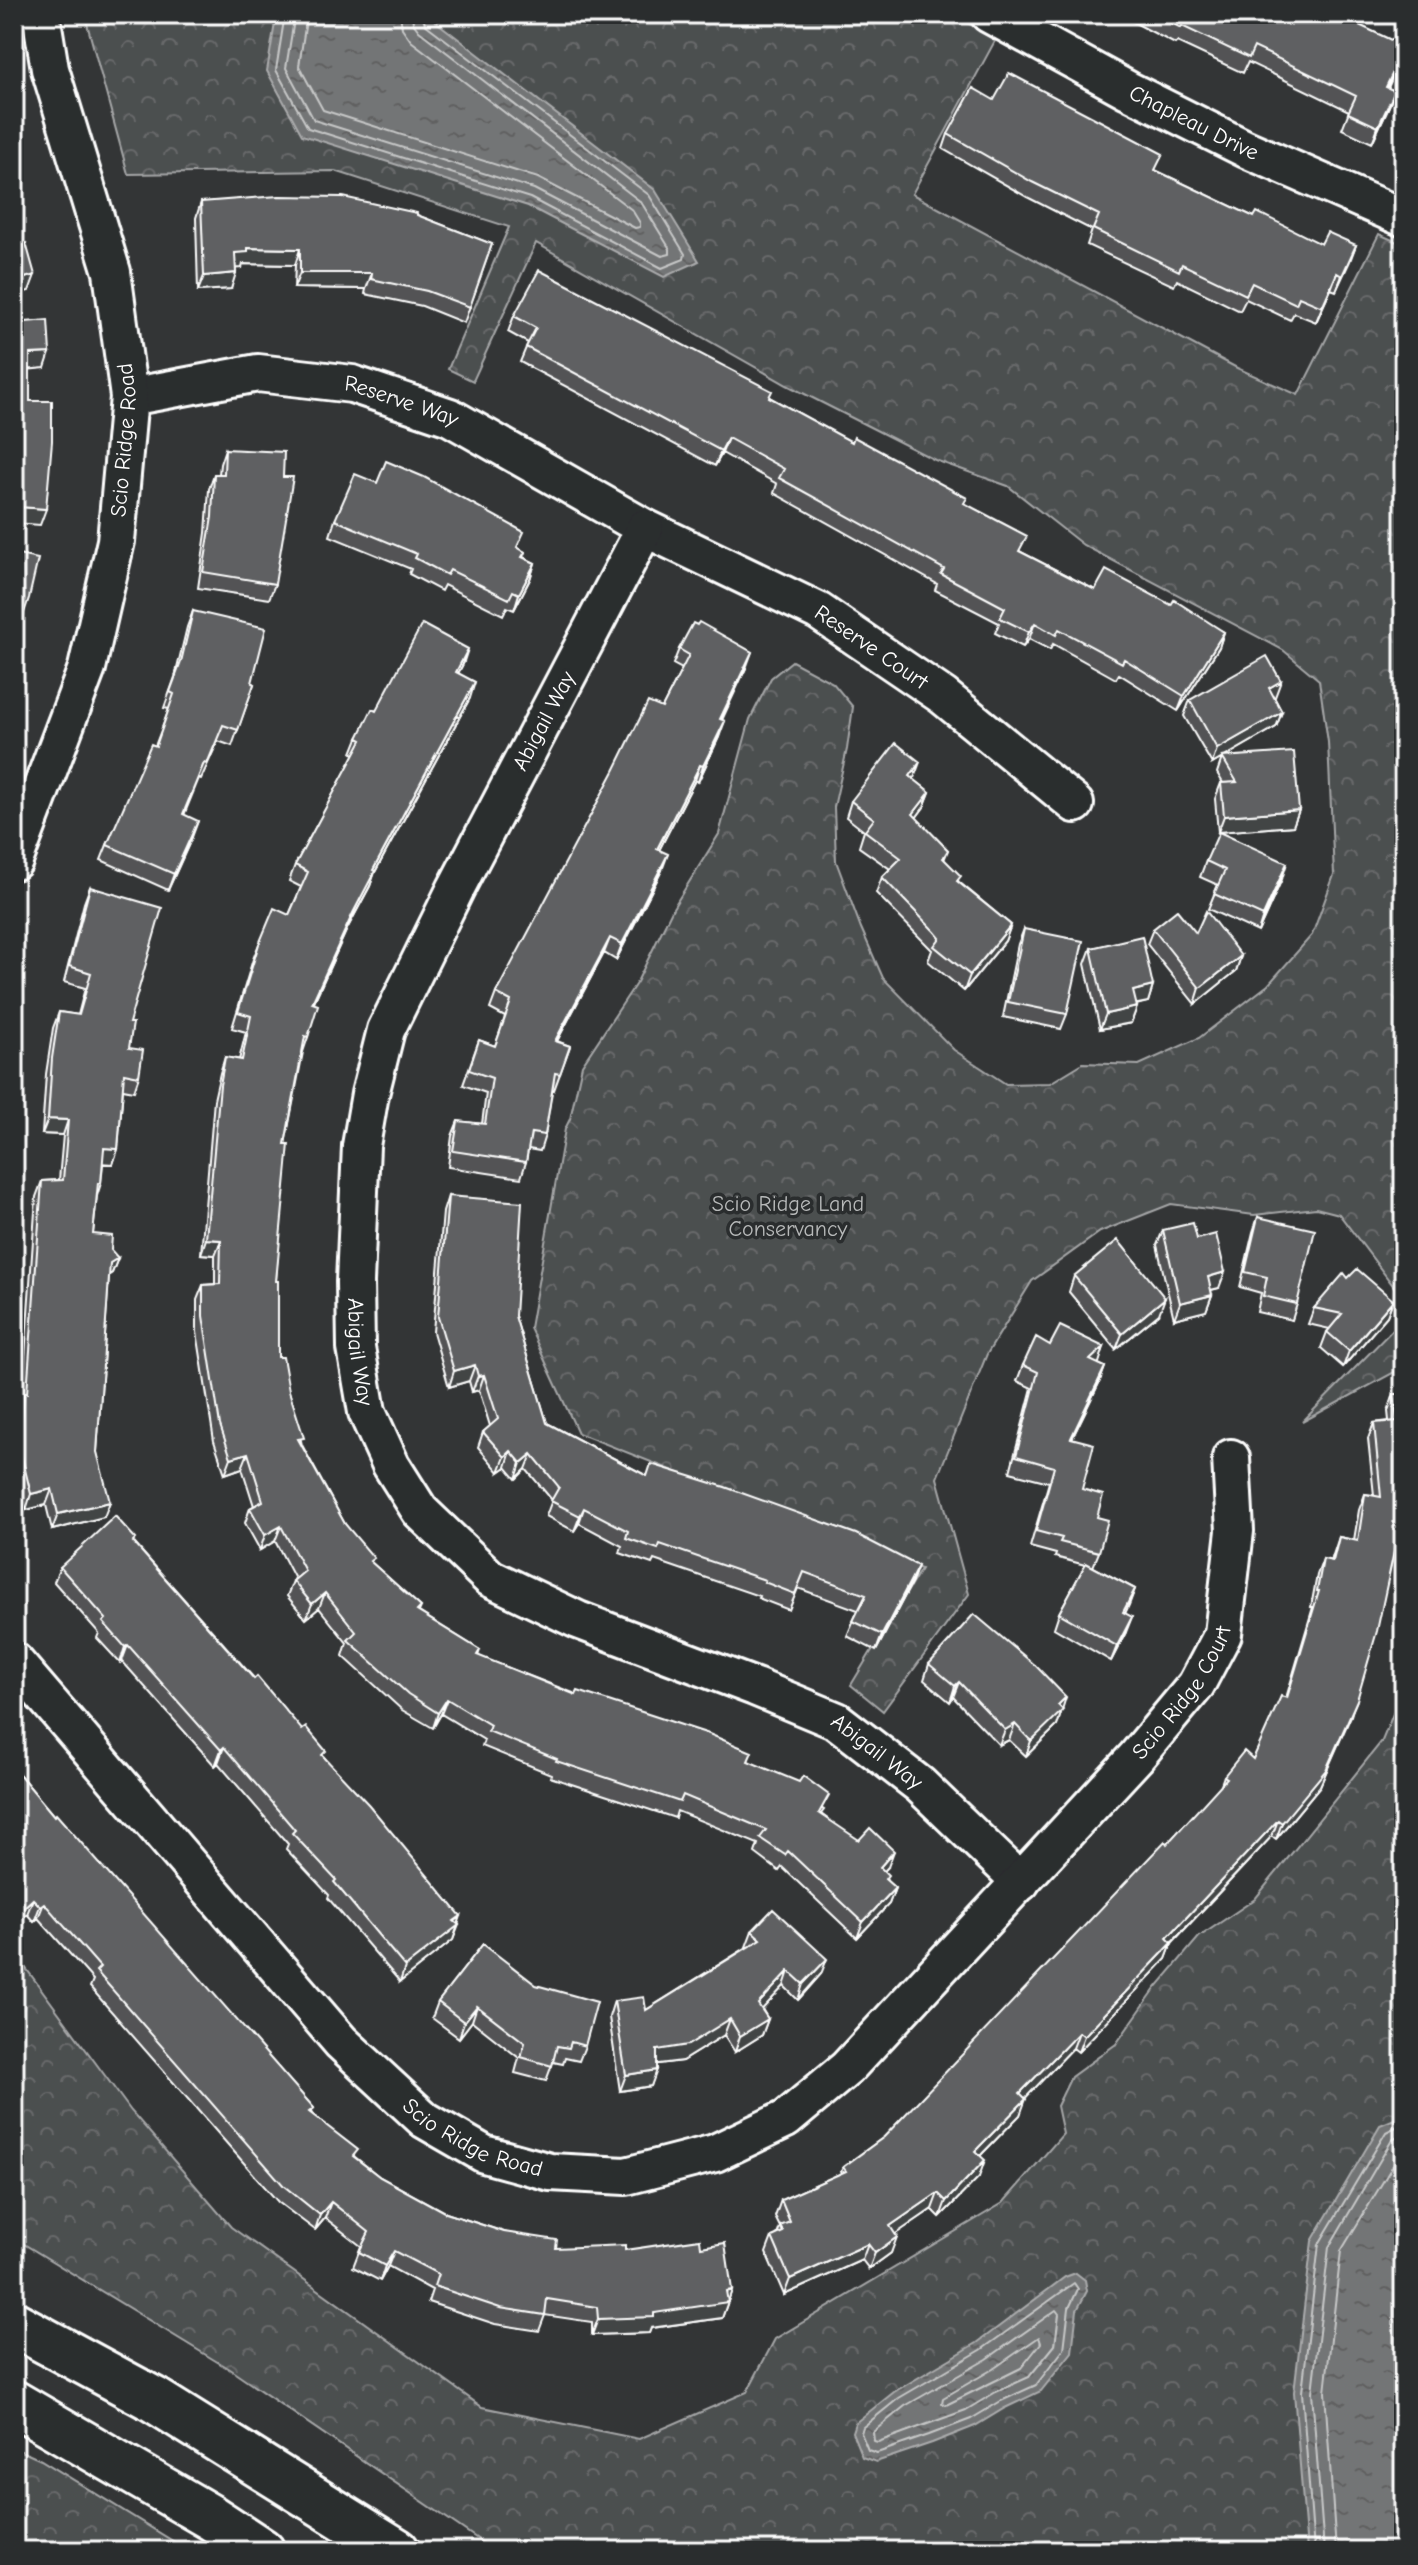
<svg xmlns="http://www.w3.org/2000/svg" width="1418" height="2565" viewBox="0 0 1418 2565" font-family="'Comic Neue',sans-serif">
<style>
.forest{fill:url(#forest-crowns);stroke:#a6a7a8;stroke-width:2}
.water{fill:url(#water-ripples);stroke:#abacad;stroke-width:2}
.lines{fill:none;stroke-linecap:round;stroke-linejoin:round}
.shore{stroke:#c7c8c8;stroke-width:2}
.minor-casing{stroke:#fff;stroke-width:42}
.motorway-casing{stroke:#fff;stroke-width:50}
.minor{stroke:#2a2d2e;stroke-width:36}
.motorway{stroke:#2a2d2e;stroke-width:44}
.wall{fill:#525354;stroke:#fff;stroke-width:2}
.shaded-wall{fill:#424445;stroke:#fff;stroke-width:2}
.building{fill:#5f6162;stroke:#fff;stroke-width:2}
.labels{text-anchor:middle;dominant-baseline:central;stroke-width:7;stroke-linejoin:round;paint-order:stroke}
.street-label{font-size:22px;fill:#fff;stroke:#2a2d2e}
.park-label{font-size:22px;fill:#b7b9b9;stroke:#2a2d2e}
</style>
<defs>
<pattern id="forest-crowns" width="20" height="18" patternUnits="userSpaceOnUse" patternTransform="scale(2)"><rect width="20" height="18" fill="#4c4f50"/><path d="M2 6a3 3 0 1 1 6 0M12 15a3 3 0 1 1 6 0" fill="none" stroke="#67696a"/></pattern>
<pattern id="water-ripples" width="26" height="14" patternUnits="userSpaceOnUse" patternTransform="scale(2)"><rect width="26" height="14" fill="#737576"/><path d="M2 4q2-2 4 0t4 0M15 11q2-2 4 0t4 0" fill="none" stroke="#606061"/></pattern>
</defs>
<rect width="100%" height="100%" fill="#333536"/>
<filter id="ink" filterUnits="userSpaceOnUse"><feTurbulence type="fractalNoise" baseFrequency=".0125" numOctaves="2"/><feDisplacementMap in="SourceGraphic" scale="16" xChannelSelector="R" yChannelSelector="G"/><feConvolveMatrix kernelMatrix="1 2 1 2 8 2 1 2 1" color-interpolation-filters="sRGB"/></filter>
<g filter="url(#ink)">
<!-- forest -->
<path class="forest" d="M 87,14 L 951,14 L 996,39 L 912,194 L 1237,368 L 1298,395 L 1379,234 L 1404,245 L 1404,1300 L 1339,1214 L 1316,1208 L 1254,1215 L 1171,1204 L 1100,1232 L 1032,1281 L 987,1354 L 937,1478 L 969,1594 L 883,1711 L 851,1685 L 921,1569 L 578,1433 L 530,1328 L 565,1129 L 570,1119 L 582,1065 L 637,982 L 673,908 L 719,834 L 750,719 L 771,678 L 792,661 L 833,683 L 853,707 L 847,749 L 834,807 L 836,861 L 861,928 L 883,978 L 954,1050 L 1006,1084 L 1050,1083 L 1083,1063 L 1139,1065 L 1199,1038 L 1268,985 L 1312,935 L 1334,875 L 1328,742 L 1319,680 L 1283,650 L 1083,545 L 1008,486 L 935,460 L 787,385 L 536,243 L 473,381 L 448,369 L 509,227 L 335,171 L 128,174 L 86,20 Z
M 1404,1318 L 1404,1367 L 1302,1422 Z
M 1404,1687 L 1404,2551 L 495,2551 L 229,2369 L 14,2238 L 14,1952 L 131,2111 L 231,2227 L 482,2407 L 639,2439 L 747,2392 L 775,2339 L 1003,2203 L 1063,2134 L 1057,2106 L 1071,2077 L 1116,2044 L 1155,1989 L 1199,1937 L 1255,1899 L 1382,1741 Z
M 14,2448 L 41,2460 L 189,2551 L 14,2551 Z"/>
<!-- water -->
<path class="water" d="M 280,14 L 426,14 L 655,190 L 699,261 L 664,277 L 528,206 L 302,135 L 267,71 L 276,17 Z
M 1404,2115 L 1404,2551 L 1307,2551 L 1294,2392 L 1312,2241 L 1380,2125 Z
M 1076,2273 L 1085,2280 L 1087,2291 L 1077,2310 L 1072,2352 L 1041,2391 L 1005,2408 L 975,2426 L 932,2443 L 876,2462 L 862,2457 L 852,2432 L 855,2423 L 894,2392 L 977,2343 L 1065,2277 Z"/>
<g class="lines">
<!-- shore -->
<path class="shore" d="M 285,14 L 276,70 L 308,128 L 530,198 L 662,268 L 684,259 L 685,254 L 649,195 L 425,24 L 422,14
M 295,14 L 286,68 L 314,120 L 534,189 L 662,256 L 670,254 L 670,249 L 641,202 L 419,31 L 413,23 L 412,14
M 307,14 L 299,66 L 323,110 L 538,178 L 635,228 L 640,227 L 640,223 L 632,210 L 411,41 L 402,28 L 400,14
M 1074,2283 L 1078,2289 L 1069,2308 L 1064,2349 L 1036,2385 L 1001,2401 L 971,2419 L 929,2435 L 877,2453 L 868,2450 L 861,2433 L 863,2427 L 899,2398 L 981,2350 Z
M 1056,2310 L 1059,2314 L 1055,2345 L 1029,2377 L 996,2392 L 966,2410 L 878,2442 L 874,2441 L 873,2432 L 905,2406 L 987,2359 Z
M 1039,2337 L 1041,2343 L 1021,2368 L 946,2405 L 942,2403 L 943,2398 L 993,2369 Z
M 1314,2551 L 1302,2392 L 1319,2244 L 1386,2132 L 1404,2123
M 1324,2551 L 1312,2392 L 1329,2247 L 1392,2140 L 1404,2134
M 1336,2551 L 1325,2392 L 1341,2251 L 1404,2147"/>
<defs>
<g id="minor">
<path id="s1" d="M 989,14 L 1128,90 L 1246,149 L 1404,218"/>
<path id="s2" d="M 129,397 L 258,373 L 352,384 L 450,417 L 645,528 L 818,611 L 943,696 L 1075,804"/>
<path id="s3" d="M 645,528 L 456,888 L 386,1030 L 370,1094 L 361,1146 L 355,1282 L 356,1348 L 367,1412 L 391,1465 L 420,1511 L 490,1578 L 578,1620 L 755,1687 L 837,1721 L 920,1785 L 1021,1882"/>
<path id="s4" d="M 14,861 L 87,668 L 116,541 L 129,397 L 112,272 L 50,69 L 41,14"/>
<path id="s5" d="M 14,1661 L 341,2042 L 425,2120 L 484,2154 L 550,2172 L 626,2176 L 715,2153 L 786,2119 L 847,2068 L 1136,1757 L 1196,1685 L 1223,1634 L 1235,1531 L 1231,1458"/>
</g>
<path id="motorway" d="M 14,2324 L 153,2399 L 397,2551
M 14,2403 L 212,2518 L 262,2551"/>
</defs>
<!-- minor casing -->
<use href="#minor" class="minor-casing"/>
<!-- motorway casing -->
<use href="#motorway" class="motorway-casing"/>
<!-- minor -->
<use href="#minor" class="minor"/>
<!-- motorway -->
<use href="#motorway" class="motorway"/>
</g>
<!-- wall -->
<path class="wall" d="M 1118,14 L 1342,14 L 1341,16 L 1399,62 L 1388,88 L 1395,91 L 1389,106 L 1372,143 L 1342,129 L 1349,111 L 1248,62 L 1243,73 L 1177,42 L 1175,44 Z
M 994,100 L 1157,171 L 1254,217 L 1321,244 L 1356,245 L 1336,291 L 1331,289 L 1316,322 L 1294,313 L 1290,320 L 1246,299 L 1240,311 L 1177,280 L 1174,286 L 1087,245 L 1092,230 L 1027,197 L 943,149 L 948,134 Z
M 201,202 L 417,215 L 492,244 L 464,323 L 422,306 L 365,294 L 366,289 L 294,288 L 295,265 L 243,264 L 242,268 L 236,268 L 231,289 L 198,291 L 196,218 Z
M 514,316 L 769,397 L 964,504 L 1021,552 L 1095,590 L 1171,605 L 1224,632 L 1219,647 L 1178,711 L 1119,674 L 1116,679 L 1053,644 L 1050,650 L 1029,639 L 1023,647 L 995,633 L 999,623 L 935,590 L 937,584 L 774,493 L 777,484 L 722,453 L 715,466 L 520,362 L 528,343 L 508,332 Z
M 225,449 L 275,584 L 269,599 L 198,588 L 206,533 L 209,489 L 214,474 L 219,474 L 220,464 Z
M 335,520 L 518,548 L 525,552 L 523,557 L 535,563 L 530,579 L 514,610 L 507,607 L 503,615 L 444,585 L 441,591 L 409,574 L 411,569 L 330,536 Z
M 193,611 L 252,683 L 254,684 L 232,746 L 218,741 L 201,779 L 199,778 L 184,815 L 192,837 L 168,890 L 101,860 L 107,845 L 155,746 L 169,709 L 164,708 L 175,677 L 187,627 Z
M 679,649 L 746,668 L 722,720 L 719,737 L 698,782 L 695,780 L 659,850 L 662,870 L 616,960 L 604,953 L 557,1041 L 570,1046 L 554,1090 L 552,1089 L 545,1135 L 540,1151 L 528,1149 L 526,1162 L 521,1178 L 448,1167 L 452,1136 L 458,1121 L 482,1124 L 486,1093 L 463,1085 L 479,1040 L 495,1046 L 505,1017 L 490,1009 L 496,993 L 662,708 L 682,669 L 673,664 Z
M 463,664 L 458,673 L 470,698 L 375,872 L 370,886 L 347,929 L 313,1004 L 308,1037 L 303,1052 L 285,1144 L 276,1281 L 278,1357 L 289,1391 L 302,1445 L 345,1524 L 372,1563 L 421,1607 L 419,1612 L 480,1650 L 478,1656 L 748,1761 L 824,1810 L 821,1814 L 888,1867 L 884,1871 L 887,1881 L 895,1888 L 889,1904 L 857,1938 L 782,1867 L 779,1871 L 755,1853 L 758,1844 L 677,1811 L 675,1818 L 550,1777 L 551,1774 L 482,1746 L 484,1740 L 441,1714 L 433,1728 L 402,1710 L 343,1656 L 347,1643 L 319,1608 L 306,1619 L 287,1596 L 293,1581 L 295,1579 L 275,1541 L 260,1550 L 245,1523 L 250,1508 L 254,1506 L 242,1468 L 225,1474 L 214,1441 L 197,1332 L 197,1300 L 203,1285 L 215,1284 L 215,1255 L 201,1254 L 214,1100 L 220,1073 L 225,1057 L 239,1060 L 246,1032 L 232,1028 L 253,959 L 259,944 L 289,915 L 301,887 L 289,881 L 295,865 L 355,754 L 352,753 L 358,738 L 376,711 Z
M 1274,697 L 1282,712 L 1276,727 L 1224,757 L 1299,810 L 1293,826 L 1218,832 L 1215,799 L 1221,783 L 1223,783 L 1217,773 L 1222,758 L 1212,764 L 1184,716 L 1190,700 L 1275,697 Z
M 913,779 L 930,792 L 924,807 L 916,818 L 948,850 L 944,860 L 959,882 L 1011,925 L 1005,941 L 964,991 L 928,961 L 932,950 L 930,948 L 876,893 L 882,877 L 890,869 L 859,847 L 864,831 L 846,817 L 851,801 Z
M 1206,861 L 1282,879 L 1258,932 L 1208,909 L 1218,885 L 1200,877 Z
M 90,887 L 129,1023 L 129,1048 L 139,1076 L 134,1091 L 123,1089 L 118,1149 L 113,1164 L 103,1164 L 101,1183 L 97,1196 L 93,1234 L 118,1258 L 112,1273 L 109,1275 L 97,1452 L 104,1517 L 52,1530 L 46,1505 L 26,1510 L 15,1465 L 19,1408 L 22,1399 L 36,1197 L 42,1181 L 59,1180 L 63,1135 L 42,1134 L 46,1074 L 53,1028 L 59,1012 L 78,1015 L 85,988 L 64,982 L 84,903 Z
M 1024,929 L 1067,1014 L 1061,1029 L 1003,1017 L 1018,944 Z
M 1153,929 L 1196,933 L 1241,956 L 1236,971 L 1195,1004 L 1147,944 Z
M 1091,948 L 1153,986 L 1148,1002 L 1136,1005 L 1137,1007 L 1131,1023 L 1100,1029 L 1085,964 Z
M 448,1196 L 515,1316 L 547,1423 L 647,1476 L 912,1582 L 876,1651 L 847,1636 L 858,1610 L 798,1588 L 789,1610 L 758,1598 L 759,1596 L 654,1560 L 652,1564 L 620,1553 L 622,1546 L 579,1523 L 574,1531 L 546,1516 L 552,1500 L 526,1469 L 516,1479 L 506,1467 L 499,1472 L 478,1447 L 483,1432 L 490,1426 L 479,1390 L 472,1392 L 469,1381 L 449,1387 L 433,1332 L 443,1212 Z
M 1258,1217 L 1297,1304 L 1292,1320 L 1257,1312 L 1261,1293 L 1240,1287 L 1253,1232 Z
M 1163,1230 L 1197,1239 L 1219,1288 L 1211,1290 L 1212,1295 L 1206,1311 L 1174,1319 L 1157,1245 Z
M 1074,1276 L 1159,1314 L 1116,1349 L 1069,1292 Z
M 1348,1278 L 1393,1300 L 1387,1316 L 1343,1367 L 1321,1348 L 1327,1332 L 1330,1329 L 1308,1324 L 1314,1308 Z
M 1050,1345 L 1104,1347 L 1098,1364 L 1105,1367 L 1099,1383 L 1072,1438 L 1082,1489 L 1097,1517 L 1099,1552 L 1093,1567 L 1135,1589 L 1125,1613 L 1126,1632 L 1111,1661 L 1054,1628 L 1059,1613 L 1085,1565 L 1055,1557 L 1056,1554 L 1030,1547 L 1049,1482 L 1010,1472 L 1032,1388 L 1017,1381 L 1023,1365 Z
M 1394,1394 L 1404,1394 L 1404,1551 L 1395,1549 L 1351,1716 L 1320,1786 L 1276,1839 L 1272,1836 L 1172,1943 L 1166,1959 L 1078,2052 L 1073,2048 L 1025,2098 L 1020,2115 L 980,2156 L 979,2177 L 940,2217 L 932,2209 L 895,2234 L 891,2253 L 869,2269 L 862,2260 L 784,2295 L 766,2253 L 772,2237 L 777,2235 L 780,2227 L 775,2217 L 781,2200 L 840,2174 L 843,2167 L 884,2137 L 1167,1844 L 1220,1787 L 1224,1776 L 1253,1759 L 1286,1698 L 1313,1607 L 1311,1607 L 1317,1575 L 1323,1559 L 1331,1561 L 1339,1537 L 1354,1540 L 1359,1510 L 1365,1494 L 1374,1495 L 1368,1439 L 1374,1423 L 1389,1421 L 1388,1411 Z
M 135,1544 L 324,1757 L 459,1925 L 453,1940 L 400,1982 L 328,1898 L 329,1895 L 286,1849 L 288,1844 L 218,1763 L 215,1766 L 122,1661 L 120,1663 L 97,1638 L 99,1633 L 54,1582 L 60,1567 Z
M 929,1664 L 1062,1709 L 1057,1726 L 1026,1756 L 1009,1740 L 999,1745 L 953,1697 L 950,1702 L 924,1680 Z
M 14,1768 L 54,1816 L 314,2108 L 311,2113 L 355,2157 L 380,2177 L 446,2213 L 504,2232 L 556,2248 L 625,2250 L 701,2247 L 732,2290 L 722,2318 L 651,2328 L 649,2333 L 592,2335 L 592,2322 L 545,2315 L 539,2331 L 495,2324 L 428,2302 L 432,2290 L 388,2266 L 380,2281 L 353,2267 L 361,2246 L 325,2218 L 315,2230 L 278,2202 L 90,1987 L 93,1980 L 38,1918 L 34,1922 L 27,1914 L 16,1924 L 14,1922 Z
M 752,1931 L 821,1974 L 798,2000 L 784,1986 L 762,2009 L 768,2019 L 762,2035 L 735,2052 L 724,2035 L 682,2061 L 657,2064 L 651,2086 L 620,2091 L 609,2017 L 614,2001 L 646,2010 L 747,1947 L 746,1947 Z
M 483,1944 L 585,2046 L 579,2061 L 565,2058 L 563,2064 L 553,2062 L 546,2081 L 515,2073 L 519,2058 L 472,2021 L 459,2038 L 432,2018 L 438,2002 Z"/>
<!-- shaded-wall -->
<path class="shaded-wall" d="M 1404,49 L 1399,62 L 1380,102 L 1386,87 Z
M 1395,91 L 1389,106 L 1372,143 L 1378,127 Z
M 1356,245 L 1350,261 L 1336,291 L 1342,276 Z
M 248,248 L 300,249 L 295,265 L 243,264 L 242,268 L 229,269 L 235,253 Z
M 236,273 L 231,289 L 198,291 L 204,276 Z
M 300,273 L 372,273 L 366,289 L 294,288 Z
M 1337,273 L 1331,289 L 1316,322 L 1322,307 Z
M 35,275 L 29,291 L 14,295 L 14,281 Z
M 50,353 L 45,368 L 24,370 L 30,354 Z
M 728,438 L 722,453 L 715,466 L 721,451 Z
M 20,507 L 46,509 L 40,525 L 15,523 Z
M 535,563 L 530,579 L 514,610 L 519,594 Z
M 1035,623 L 1029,639 L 1023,647 L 1029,632 Z
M 1224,632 L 1219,647 L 1178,711 L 1184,696 Z
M 468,649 L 463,664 L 451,687 L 456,672 Z
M 752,652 L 746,668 L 714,734 L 720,719 Z
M 1281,681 L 1275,697 L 1263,704 L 1269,688 Z
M 475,682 L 470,698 L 375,872 L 370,886 L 347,929 L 306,1019 L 312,1003 L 373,870 Z
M 1282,712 L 1276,727 L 1212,764 L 1217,749 Z
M 725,721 L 719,737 L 698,782 L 703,766 Z
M 920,762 L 914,778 L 904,792 L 910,776 Z
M 700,765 L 695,780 L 652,864 L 657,849 Z
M 930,792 L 924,807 L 907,830 L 913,814 Z
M 1299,810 L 1293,826 L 1218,832 L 1224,816 Z
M 198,821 L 192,837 L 168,890 L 174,874 Z
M 668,854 L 662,870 L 616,960 L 622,944 Z
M 1287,863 L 1282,879 L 1258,932 L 1263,916 Z
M 1011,925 L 1005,941 L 964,991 L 970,975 Z
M 610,938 L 604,953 L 549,1056 L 555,1041 Z
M 1241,956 L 1236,971 L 1195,1004 L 1200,988 Z
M 1153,986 L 1148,1002 L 1128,1006 L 1133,991 Z
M 1137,1007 L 1131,1023 L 1100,1029 L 1106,1014 Z
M 48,1119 L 68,1120 L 63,1135 L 42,1134 Z
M 104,1148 L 118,1149 L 113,1164 L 98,1163 Z
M 206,1239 L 221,1240 L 215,1255 L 201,1254 Z
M 118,1258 L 112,1273 L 104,1278 L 110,1263 Z
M 1225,1272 L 1219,1288 L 1202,1292 L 1208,1277 Z
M 1212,1295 L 1206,1311 L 1174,1319 L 1180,1303 Z
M 1165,1298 L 1159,1314 L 1116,1349 L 1122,1334 Z
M 1393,1300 L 1387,1316 L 1343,1367 L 1349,1351 Z
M 1104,1347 L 1099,1363 L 1084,1375 L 1090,1360 Z
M 475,1365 L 469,1381 L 449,1387 L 454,1371 Z
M 1105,1367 L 1099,1383 L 1065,1453 L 1071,1438 Z
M 484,1375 L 479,1390 L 472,1392 L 478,1376 Z
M 511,1451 L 506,1467 L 499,1472 L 505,1457 Z
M 248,1453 L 242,1468 L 225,1474 L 231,1458 Z
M 532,1454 L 526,1469 L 516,1479 L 521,1463 Z
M 52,1489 L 46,1505 L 26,1510 L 31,1494 Z
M 110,1502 L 104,1517 L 52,1530 L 58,1514 Z
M 584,1508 L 579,1523 L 574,1531 L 580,1516 Z
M 281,1526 L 275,1541 L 260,1550 L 265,1535 Z
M 918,1566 L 912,1582 L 876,1651 L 882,1635 Z
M 1135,1589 L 1129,1605 L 1118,1628 L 1123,1612 Z
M 325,1593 L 319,1608 L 306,1619 L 312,1604 Z
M 1132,1617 L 1126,1632 L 1111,1661 L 1117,1646 Z
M 128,1645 L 122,1661 L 120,1663 L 125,1647 Z
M 959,1682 L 953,1697 L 950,1702 L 955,1686 Z
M 1066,1697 L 1057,1726 L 1026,1756 L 1031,1741 L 1058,1705 Z
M 447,1699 L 441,1714 L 433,1728 L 438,1713 Z
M 1357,1700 L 1320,1786 L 1276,1839 L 1282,1823 Z
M 1015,1724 L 1009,1740 L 999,1745 L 1005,1730 Z
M 224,1747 L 218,1763 L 215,1766 L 221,1750 Z
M 1278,1820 L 1272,1836 L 1161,1954 L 1167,1938 Z
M 894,1851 L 888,1867 L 874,1882 L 880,1867 Z
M 895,1888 L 889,1904 L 857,1938 L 863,1922 Z
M 33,1899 L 27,1914 L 16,1924 L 22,1909 Z
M 44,1903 L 38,1918 L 34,1922 L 40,1906 Z
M 461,1916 L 453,1940 L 400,1982 L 405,1967 Z
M 1172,1943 L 1166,1959 L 1078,2052 L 1084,2036 Z
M 827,1959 L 821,1974 L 798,2000 L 803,1984 Z
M 789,1971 L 784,1986 L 753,2019 L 758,2004 Z
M 477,2006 L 472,2021 L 459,2038 L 464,2022 Z
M 730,2019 L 724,2035 L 682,2061 L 651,2065 L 657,2050 Z
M 768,2019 L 762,2035 L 735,2052 L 740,2036 Z
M 1079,2032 L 1073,2048 L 1014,2110 L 1020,2093 Z
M 657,2070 L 651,2086 L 620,2091 L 626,2075 Z
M 1026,2099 L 1020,2115 L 969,2167 L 975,2151 Z
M 985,2160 L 979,2177 L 940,2217 L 946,2201 Z
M 938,2193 L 932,2209 L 884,2242 L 890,2226 Z
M 331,2202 L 325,2218 L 315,2230 L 320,2215 Z
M 897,2237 L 891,2253 L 869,2269 L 875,2253 Z
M 868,2244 L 862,2260 L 784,2295 L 790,2279 Z
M 394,2251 L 388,2266 L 380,2281 L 385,2266 Z
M 732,2290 L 722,2318 L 651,2328 L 649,2333 L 592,2335 L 598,2319 L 654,2313 Z"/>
<!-- building -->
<path class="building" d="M 1154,14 L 1340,14 L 1340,16 L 1404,46 L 1404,49 L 1386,87 L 1395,91 L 1378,127 L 1348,113 L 1356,96 L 1254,47 L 1249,58 L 1182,26 L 1181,28 Z
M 1009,73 L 1163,154 L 1155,170 L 1254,217 L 1257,212 L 1321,244 L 1327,232 L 1356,245 L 1342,276 L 1337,273 L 1322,307 L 1299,297 L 1296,304 L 1252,283 L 1246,295 L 1182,264 L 1179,271 L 1093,229 L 1099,215 L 1032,182 L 948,134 L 973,88 L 994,100 Z
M 279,196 L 343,197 L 417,213 L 417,215 L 492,244 L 470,307 L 427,291 L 371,279 L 372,273 L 300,273 L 300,249 L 248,248 L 248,252 L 235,253 L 236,273 L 204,276 L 201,202 Z
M 14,236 L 17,246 L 26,243 L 35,275 L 14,281 Z
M 539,270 L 772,391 L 769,397 L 852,442 L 854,437 L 967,498 L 964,503 L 1027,536 L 1019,551 L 1095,590 L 1106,570 L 1171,605 L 1174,600 L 1224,632 L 1184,696 L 1124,659 L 1122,663 L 1059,629 L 1056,635 L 1035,623 L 1029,632 L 1000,618 L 1005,608 L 941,574 L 944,569 L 779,478 L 784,469 L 728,438 L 721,451 L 526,347 L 536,328 L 514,316 Z
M 48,320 L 50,353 L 30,354 L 30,401 L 52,401 L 52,441 L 46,509 L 20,507 L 14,537 L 14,323 Z
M 225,449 L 284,452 L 283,477 L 293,477 L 275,584 L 203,572 L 212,517 L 214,474 L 224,474 Z
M 386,461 L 424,477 L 524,532 L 517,547 L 525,552 L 522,557 L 535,563 L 519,594 L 513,591 L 509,599 L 450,570 L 447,575 L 415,558 L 417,554 L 335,520 L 355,474 L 377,483 Z
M 14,554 L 38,559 L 29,598 L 14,642 Z
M 193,611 L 266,628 L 252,683 L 254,684 L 238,730 L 223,725 L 207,764 L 204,763 L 183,814 L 198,821 L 174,874 L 107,845 L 151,744 L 156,746 L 174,694 L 170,692 L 181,662 Z
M 699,622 L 752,652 L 720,719 L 725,721 L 703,766 L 700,765 L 657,849 L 668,854 L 635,919 L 622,944 L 610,938 L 555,1041 L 570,1046 L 560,1074 L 555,1073 L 545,1135 L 531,1133 L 526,1162 L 453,1151 L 458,1121 L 485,1124 L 492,1078 L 469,1070 L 479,1040 L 495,1046 L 511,1001 L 496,993 L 614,771 L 648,702 L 662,708 L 689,655 L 679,649 L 693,623 L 697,625 Z
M 422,624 L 468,649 L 456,672 L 475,682 L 373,870 L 375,871 L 353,913 L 312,1003 L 318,1005 L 308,1037 L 305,1036 L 285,1144 L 289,1144 L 276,1281 L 278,1281 L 278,1357 L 283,1357 L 289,1391 L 304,1438 L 298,1439 L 345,1524 L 374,1558 L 370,1561 L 421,1607 L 417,1611 L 480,1650 L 477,1655 L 576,1695 L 578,1691 L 709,1734 L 752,1752 L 748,1761 L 799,1782 L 803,1776 L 829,1795 L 819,1813 L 859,1840 L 870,1828 L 894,1851 L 880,1867 L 888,1875 L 885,1879 L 895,1888 L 863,1922 L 788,1851 L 785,1855 L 760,1838 L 766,1830 L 683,1795 L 680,1802 L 556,1761 L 557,1759 L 488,1731 L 490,1725 L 447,1699 L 438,1713 L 408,1694 L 348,1640 L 356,1632 L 325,1593 L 312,1604 L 293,1581 L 305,1571 L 281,1526 L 265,1535 L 250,1508 L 263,1501 L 248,1453 L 231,1458 L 220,1425 L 203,1316 L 203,1285 L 220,1284 L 221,1240 L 206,1239 L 220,1085 L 225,1057 L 242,1060 L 251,1016 L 238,1012 L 259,944 L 274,908 L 289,915 L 308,872 L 295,865 L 362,740 L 358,738 L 372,709 L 376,711 Z
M 1267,656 L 1281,681 L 1269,688 L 1282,712 L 1217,749 L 1190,700 Z
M 896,743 L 920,762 L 910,776 L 930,792 L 913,814 L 948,850 L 943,858 L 961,876 L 957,881 L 1011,925 L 970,975 L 934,946 L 940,938 L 935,932 L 882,877 L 901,858 L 865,831 L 874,819 L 851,801 Z
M 1294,752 L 1299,810 L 1224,816 L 1221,783 L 1237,782 L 1222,757 Z
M 1219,832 L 1287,863 L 1263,916 L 1214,894 L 1225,870 L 1206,861 Z
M 90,887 L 162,908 L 129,1023 L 133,1023 L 129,1048 L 143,1050 L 139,1076 L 124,1073 L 118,1149 L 104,1148 L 101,1183 L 98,1183 L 93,1234 L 112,1236 L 111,1250 L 118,1258 L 110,1263 L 97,1452 L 110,1502 L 58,1514 L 52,1489 L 31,1494 L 20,1449 L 24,1393 L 27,1393 L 42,1181 L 63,1180 L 68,1120 L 48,1119 L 52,1058 L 59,1012 L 79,1015 L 91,973 L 69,966 Z
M 1177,910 L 1196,933 L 1206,911 L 1241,956 L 1200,988 L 1153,929 Z
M 1024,929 L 1083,941 L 1067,1014 L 1008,1002 Z
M 1142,936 L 1153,986 L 1133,991 L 1137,1007 L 1106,1014 L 1091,948 Z
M 448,1196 L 522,1202 L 515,1316 L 547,1423 L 647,1476 L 651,1464 L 725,1487 L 856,1534 L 918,1566 L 882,1635 L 853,1621 L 866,1595 L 804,1572 L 795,1594 L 764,1582 L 765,1580 L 660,1544 L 658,1549 L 626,1538 L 628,1531 L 584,1508 L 580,1516 L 551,1501 L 559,1487 L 532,1454 L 521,1463 L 511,1451 L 505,1457 L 483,1432 L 498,1419 L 484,1375 L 478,1376 L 475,1365 L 454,1371 L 438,1317 Z
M 1258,1217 L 1315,1230 L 1297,1304 L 1263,1296 L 1267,1277 L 1245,1272 Z
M 1193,1223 L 1197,1239 L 1216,1234 L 1225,1272 L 1208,1277 L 1212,1295 L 1180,1303 L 1163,1230 Z
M 1118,1240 L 1165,1298 L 1122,1334 L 1074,1276 Z
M 1357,1269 L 1393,1300 L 1349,1351 L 1327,1332 L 1342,1314 L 1314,1308 L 1344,1273 L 1348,1278 Z
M 1060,1326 L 1104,1347 L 1090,1360 L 1105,1367 L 1071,1438 L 1094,1444 L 1082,1489 L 1103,1495 L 1097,1517 L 1108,1520 L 1099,1552 L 1060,1542 L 1062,1538 L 1036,1531 L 1054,1467 L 1016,1456 L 1038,1372 L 1023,1365 L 1036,1337 L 1050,1345 Z
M 1394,1394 L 1404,1394 L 1404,1534 L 1398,1533 L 1377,1631 L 1357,1700 L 1326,1770 L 1282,1823 L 1278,1820 L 1167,1938 L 1172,1943 L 1084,2036 L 1079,2032 L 1020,2093 L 1026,2099 L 975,2151 L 985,2160 L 946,2201 L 938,2193 L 890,2226 L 897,2237 L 875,2253 L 868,2244 L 790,2279 L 772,2237 L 783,2232 L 780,2226 L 790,2222 L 781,2200 L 846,2171 L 843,2167 L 884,2137 L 1165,1841 L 1167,1844 L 1227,1778 L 1224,1776 L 1244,1751 L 1253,1759 L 1281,1696 L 1287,1698 L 1319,1591 L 1317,1591 L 1323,1559 L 1333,1561 L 1339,1537 L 1358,1541 L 1365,1494 L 1381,1497 L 1374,1423 L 1397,1421 Z
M 115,1516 L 136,1539 L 133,1542 L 254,1679 L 257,1676 L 302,1730 L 306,1727 L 326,1751 L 322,1755 L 369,1805 L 461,1916 L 454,1921 L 459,1925 L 405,1967 L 334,1882 L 336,1880 L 292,1833 L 295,1830 L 224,1747 L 221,1750 L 128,1645 L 125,1647 L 103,1622 L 106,1619 L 60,1567 Z
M 1086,1563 L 1135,1589 L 1123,1612 L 1132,1617 L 1117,1646 L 1059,1613 Z
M 974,1614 L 1036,1666 L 1066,1697 L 1058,1705 L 1063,1710 L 1031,1741 L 1015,1724 L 1005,1730 L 959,1682 L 955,1686 L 929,1664 Z
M 14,1768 L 54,1816 L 56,1814 L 314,2108 L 309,2112 L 358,2150 L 353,2156 L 380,2177 L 446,2213 L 504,2232 L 557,2240 L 556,2248 L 625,2245 L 625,2250 L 700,2239 L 701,2247 L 725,2243 L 732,2290 L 726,2291 L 728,2302 L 654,2313 L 654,2317 L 598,2319 L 597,2307 L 547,2299 L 545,2315 L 500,2308 L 434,2286 L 438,2274 L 394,2251 L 385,2266 L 359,2252 L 369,2232 L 331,2202 L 320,2215 L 284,2186 L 96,1971 L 100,1967 L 44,1903 L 40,1906 L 33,1899 L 22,1909 L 14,1899 Z
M 773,1909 L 827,1959 L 803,1984 L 789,1971 L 758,2004 L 768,2019 L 740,2036 L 730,2019 L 688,2045 L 657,2050 L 657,2070 L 626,2075 L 614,2001 L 644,1997 L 646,2010 L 761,1939 L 752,1931 Z
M 483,1944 L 536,1985 L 597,2002 L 585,2046 L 571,2042 L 569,2048 L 557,2046 L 552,2066 L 521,2057 L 525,2043 L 477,2006 L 464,2022 L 438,2002 Z"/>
</g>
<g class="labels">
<!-- street labels -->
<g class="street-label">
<text stroke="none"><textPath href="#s1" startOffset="232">Chapleau Drive</textPath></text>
<text stroke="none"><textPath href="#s2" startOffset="278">Reserve Way</textPath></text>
<text stroke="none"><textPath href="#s4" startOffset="438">Scio Ridge Road</textPath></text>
<text stroke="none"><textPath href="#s2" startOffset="810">Reserve Court</textPath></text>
<text transform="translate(544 721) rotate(-62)">Abigail Way</text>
<text stroke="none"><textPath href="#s3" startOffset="890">Abigail Way</textPath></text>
<text stroke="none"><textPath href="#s5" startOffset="1584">Scio Ridge Court</textPath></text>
<text stroke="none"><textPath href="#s3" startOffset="1586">Abigail Way</textPath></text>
<text stroke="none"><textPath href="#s5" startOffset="668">Scio Ridge Road</textPath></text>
</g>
<!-- park labels -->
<g class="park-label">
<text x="788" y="1204">Scio Ridge Land<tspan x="788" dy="25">Conservancy</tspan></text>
</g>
</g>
<!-- margin -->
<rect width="1418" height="2565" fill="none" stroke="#2a2d2e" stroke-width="48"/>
<rect x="24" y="24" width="1370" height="2517" fill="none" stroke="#fff" stroke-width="3" filter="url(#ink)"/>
</svg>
